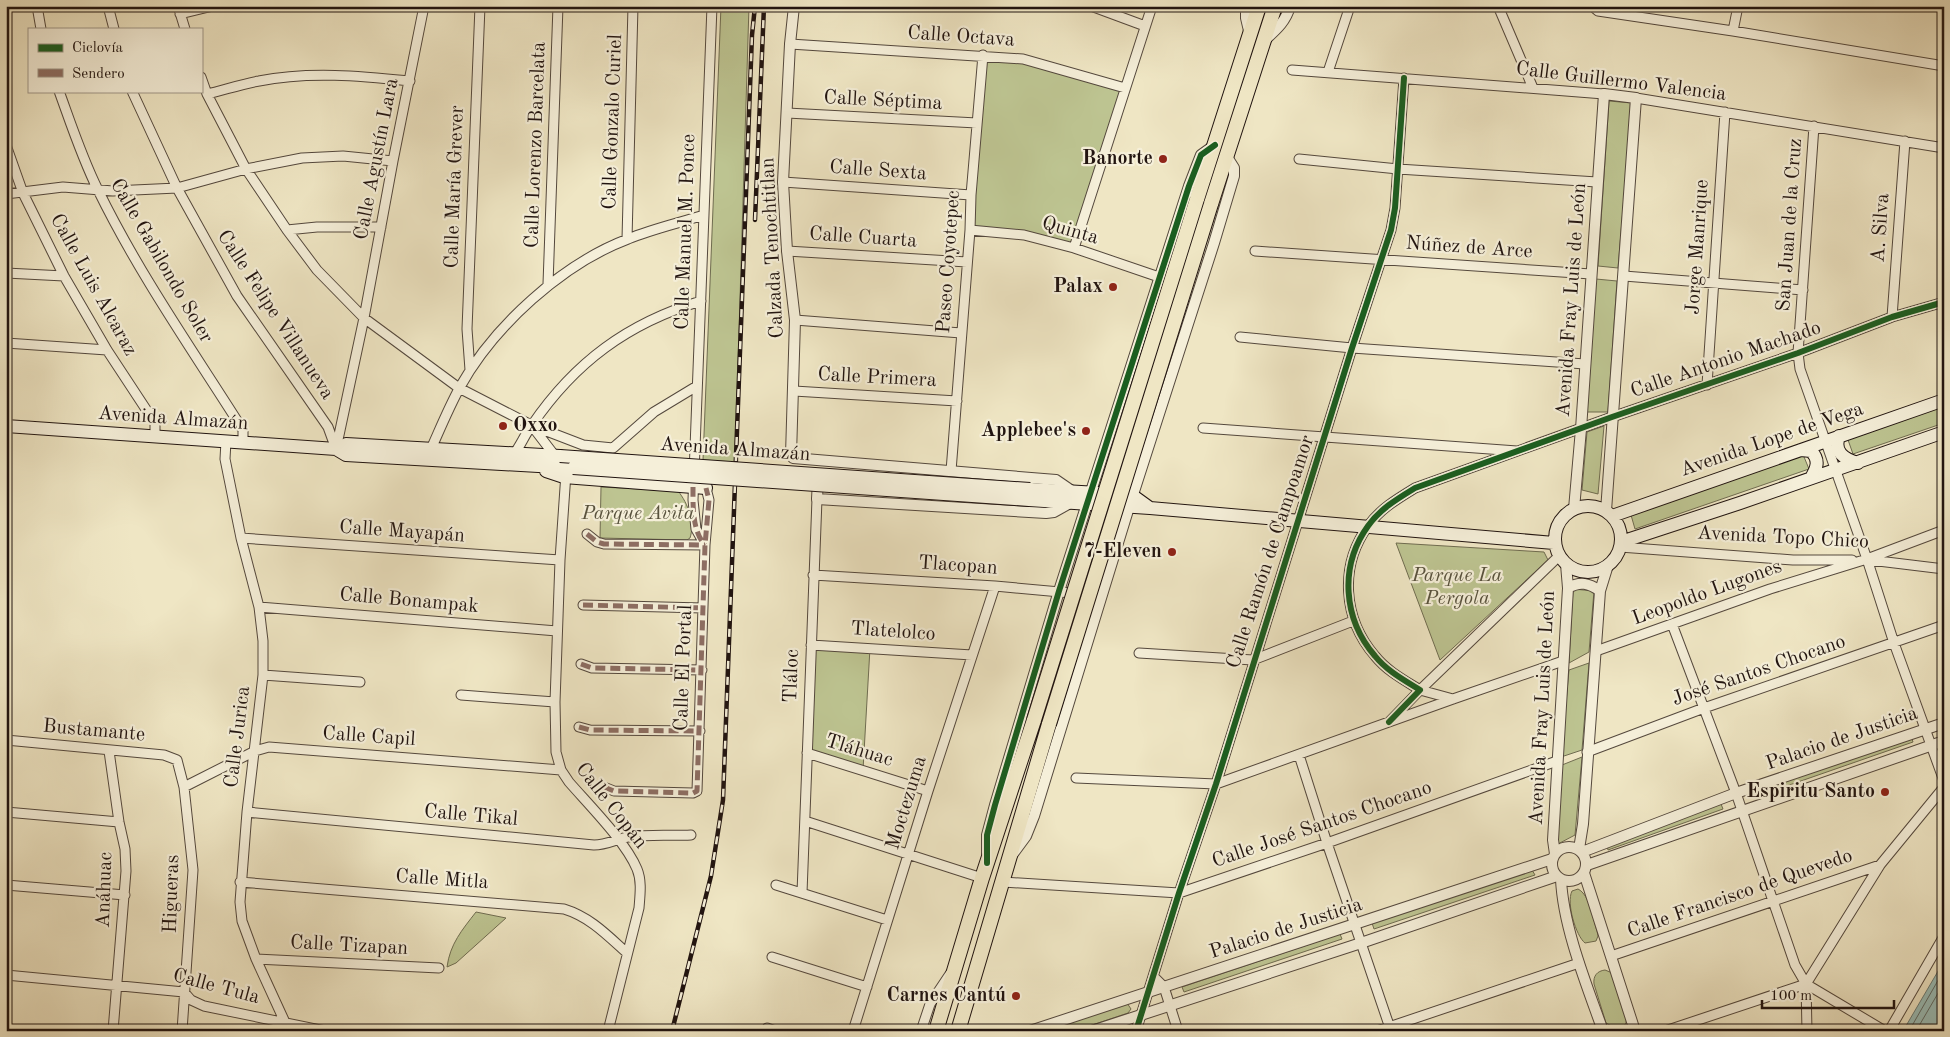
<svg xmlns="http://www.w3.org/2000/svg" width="1950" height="1037" viewBox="0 0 1950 1037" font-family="'Old Standard TT',serif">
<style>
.green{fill:#bdc491;stroke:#6f6c50}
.water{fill:#9abeb8;stroke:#6a7a75}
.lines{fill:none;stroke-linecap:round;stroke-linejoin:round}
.shore{stroke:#5e6964;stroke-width:1}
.minor-casing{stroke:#54483d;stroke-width:11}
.tertiary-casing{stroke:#54483d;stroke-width:12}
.secondary-casing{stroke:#211410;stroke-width:14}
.trunk-casing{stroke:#211410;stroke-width:16}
.minor{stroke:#f5efd9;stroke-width:9}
.tertiary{stroke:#f5efd9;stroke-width:10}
.secondary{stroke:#f5efd9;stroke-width:12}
.trunk{stroke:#efe6c4;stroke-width:14}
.rail-casing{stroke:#211410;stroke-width:4.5}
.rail{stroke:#f5efd9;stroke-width:2.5;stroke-dasharray:8;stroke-linecap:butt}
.secondary-bridge-casing{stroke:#211410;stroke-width:14;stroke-linecap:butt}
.trunk-bridge-casing{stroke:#211410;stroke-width:16;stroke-linecap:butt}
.secondary-bridge{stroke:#f5efd9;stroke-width:12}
.trunk-bridge{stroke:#efe6c4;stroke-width:14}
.quiet{stroke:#8d6e63;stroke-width:5;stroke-dasharray:10 5;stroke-linecap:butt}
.cycleway-casing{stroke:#f5efd9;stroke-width:9}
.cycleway{stroke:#1b5e20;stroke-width:6}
.poi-dot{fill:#8f2418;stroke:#f5efd9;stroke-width:2}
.labels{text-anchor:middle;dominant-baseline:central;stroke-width:4.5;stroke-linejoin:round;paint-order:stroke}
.street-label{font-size:20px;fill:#211410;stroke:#f5efd9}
.poi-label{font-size:20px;font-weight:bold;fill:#211410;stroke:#f5efd9;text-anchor:end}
.park-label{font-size:20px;font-style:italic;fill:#58523d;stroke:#f5efd9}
</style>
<rect width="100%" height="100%" fill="#efe6c4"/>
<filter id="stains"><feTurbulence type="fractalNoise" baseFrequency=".004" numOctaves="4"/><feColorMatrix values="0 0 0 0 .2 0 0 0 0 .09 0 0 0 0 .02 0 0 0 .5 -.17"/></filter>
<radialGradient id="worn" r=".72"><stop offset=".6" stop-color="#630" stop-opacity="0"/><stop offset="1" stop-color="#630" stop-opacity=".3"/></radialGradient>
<!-- green -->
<path class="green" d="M 721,6 L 749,6 L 735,462 L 703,460 Z
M 983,55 L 1004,57 L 1125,88 L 1074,248 L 1024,235 L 970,230 Z
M 1609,101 L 1632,103 L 1618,268 L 1598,266 Z
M 1596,279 L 1617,281 L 1608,412 L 1587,412 Z
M 1944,402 L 1944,423 L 1853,454 L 1847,437 Z
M 1604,426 L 1598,494 L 1582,490 L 1587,432 Z
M 1802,452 L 1809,469 L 1635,529 L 1631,515 Z
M 601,487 L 678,491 C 688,503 695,523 690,538 L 687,540 L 600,538 Z
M 1396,543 L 1544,552 L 1548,560 L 1440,660 Z
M 1573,589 L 1594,591 L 1589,652 L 1569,663 Z
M 811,645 L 870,648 L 863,770 L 807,753 Z
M 1589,663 L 1582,750 L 1561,757 L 1569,670 Z
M 1911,736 L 1913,742 L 1755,797 L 1753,793 Z
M 1582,757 L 1575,835 L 1556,845 L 1562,765 Z
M 1721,804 L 1723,809 L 1608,850 L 1607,845 Z
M 1532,870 L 1535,875 L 1374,929 L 1372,923 Z
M 1578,889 C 1590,895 1593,919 1597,931 L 1598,936 L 1596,941 L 1585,943 C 1576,936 1566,903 1572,891 Z
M 476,912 L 506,918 L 456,963 L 447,967 C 450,944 462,930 476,912 Z
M 1340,934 L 1342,939 L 1184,992 L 1182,987 Z
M 1605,970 L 1610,972 L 1614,976 C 1617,986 1629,1014 1626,1023 C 1624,1027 1621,1028 1617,1029 L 1606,1023 L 1594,984 C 1593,976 1597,971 1605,970 Z
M 1127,1003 L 1131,1009 L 1128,1013 L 1074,1031 L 1047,1031 Z"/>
<!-- water -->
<path class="water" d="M 1944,961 L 1944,1022 L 1939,1031 L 1903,1031 Z"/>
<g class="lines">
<!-- shore -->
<path class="shore" d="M 1909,1031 L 1944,970
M 1916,1031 L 1944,983"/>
<defs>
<path id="minor" d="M 37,6 L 41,29
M 108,6 L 114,29
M 178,6 L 185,29
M 1091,6 L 1145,26
M 1498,6 L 1533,88
M 1592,6 L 1598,11 L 1733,31 L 1944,66
M 180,14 L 213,6
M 1733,31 L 1738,6
M 790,44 L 1023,59 L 1125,88
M 1292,70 L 1604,94
M 1328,72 L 1350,6
M 201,77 L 207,94 L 246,169 L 287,230 L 317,270 L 364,318 L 459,388 L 531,425 L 583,445 L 613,448 L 654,412 L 697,386
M 59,91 C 71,124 82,158 98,190 C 139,274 193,351 243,430 L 243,442
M 132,91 L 177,188 L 237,296 L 328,427 L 336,449
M 207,94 C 224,90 242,84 259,81 C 309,71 361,76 410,81
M 1636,98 L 1944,148
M 787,113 L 977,123
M 1814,126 L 1798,353 L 1800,369 L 1867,559 L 1894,643 L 1944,781
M 6,145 L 23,193 L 64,276 L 107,350 L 155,423 L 155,436
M 1299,159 L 1398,169 L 1597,182
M 783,182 L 971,195
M 6,194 L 63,187 L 113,191 L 177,188 L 246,169 L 302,158 L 343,156 L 393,161
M 287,230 L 317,227 L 381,227
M 970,230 L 1024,235 L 1074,248 L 1159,277
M 627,239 L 633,6
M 1074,248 L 1152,6
M 787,251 L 967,262
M 1255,251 L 1591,274
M 6,273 L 64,276
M 1624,276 L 1803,290
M 548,284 L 558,6
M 1892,317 L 1905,141
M 795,320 L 961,333
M 1240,337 L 1352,348 L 1585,364
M 6,343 L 107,350
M 470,370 L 467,329 L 480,6
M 1707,385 L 1725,112
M 794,391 L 957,401
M 532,426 L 555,456
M 1203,428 L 1517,451
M 226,441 L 225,459 L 241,538 L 259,607 L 263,641 L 263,675 L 247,812 L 240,902 L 242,921 L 256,959 L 289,1031
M 336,449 L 364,318 L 393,161 L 424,6
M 431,449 C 440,429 449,407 460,387 C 494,326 562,264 628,239 C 652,229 679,223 704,215
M 514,454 C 521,445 525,434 532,425 C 575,362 628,323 701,301
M 951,471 L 970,230 L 971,195 L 983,55
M 566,473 L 560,560 L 555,702 L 556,752 L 561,770 L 569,782 C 589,805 626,842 637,869 C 642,881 640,895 639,908 L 608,1031
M 587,534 L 597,542 L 604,544 L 705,545
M 241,538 L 560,560
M 705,545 L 696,529 L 693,500 L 712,6
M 1620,547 L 1793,560 L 1852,560
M 1870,560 L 1944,569
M 813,575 L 995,586 L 1093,595
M 583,605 L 703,608
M 259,607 L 557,631
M 1672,624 L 1736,793 L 1795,965 L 1806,984
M 811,645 L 972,655
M 1596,651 L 1770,589 L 1867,559 L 1944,530
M 1139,653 L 1253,660 L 1353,621
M 581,664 L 592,668 L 702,670
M 263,675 L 360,682
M 461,695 L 555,702
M 1453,699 L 1420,690 L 1559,556
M 1389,722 L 1420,690 C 1404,680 1387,671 1375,656 C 1343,619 1339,566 1368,526 C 1380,509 1397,499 1415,488 L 1612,417 L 1798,353 L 1892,317 L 1944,302
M 579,727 L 590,730 L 700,731
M 6,740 L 164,755 L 177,760 L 184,787 L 193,870 L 182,1031
M 109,751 L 119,822 L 125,849 L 126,871 L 113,1031
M 1587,752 L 1704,708 L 1944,625
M 807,753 L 928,791
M 1299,755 L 1327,843 L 1391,1031
M 1076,778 L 1216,784 L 1453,699 L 1563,661
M 184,787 L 255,751 L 269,747 L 561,770
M 604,787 L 614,791 L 693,793 L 697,791 L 705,545 L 709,500 L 705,484
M 6,812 L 119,822
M 247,812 L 594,845 C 607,845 616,839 628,837 C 649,834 670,836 691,835
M 805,821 L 982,878
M 240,882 L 564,909 C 590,917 607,935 627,953
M 1003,882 L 1179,893 L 1327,843 L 1557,761
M 6,885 L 125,895
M 776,885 L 887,920
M 802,893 L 817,499
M 1611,956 L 1880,865
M 772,957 L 867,987
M 256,959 L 439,968
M 6,975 L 184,992 L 191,1000 L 204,1006 L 325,1031
M 1154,977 L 1164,987 L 1178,1031
M 767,1028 L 775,1031
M 853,1031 L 928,791 L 995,586
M 921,1031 L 930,1004 L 950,974
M 1136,1031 L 1179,893 L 1216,784 L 1352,348 L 1391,230 L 1395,208 L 1404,78
M 1377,1031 L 1579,963
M 1665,1031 L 1806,984 L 1885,1031
M 1807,1031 L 1806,984 L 1880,865 L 1944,787
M 1889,1031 L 1944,936"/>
<path id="tertiary" d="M 794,6 L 790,44 L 783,182 L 787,251 L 795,320 L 791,455 L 793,458 L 1056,480 L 1072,491
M 1246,6 L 1246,18 L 1250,35
M 1266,39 C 1277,29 1286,21 1290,6
M 818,480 L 817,499 L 1046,513 L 1054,512 L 1070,503
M 1574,509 L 1581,429 L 1604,94 L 1636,98 L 1606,511
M 1568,588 C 1580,581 1589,583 1600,591
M1552 864a17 17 0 1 1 34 0a17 17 0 1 1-34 0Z
M 1579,849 L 1583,824 L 1600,591 L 1608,565
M 1582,852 L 1736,793 L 1944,723
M 987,853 L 987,835 L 995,805 L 1059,591 L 1189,186 L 1201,155 L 1215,145
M 1555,854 L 1553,840 L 1568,588 L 1566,564
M 1012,855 L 1026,836 L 1034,816 L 1129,507 L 1214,243 L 1234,176 L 1234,168 L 1227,157
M 1587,865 L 1944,741
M 1584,873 L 1635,1031
M 1561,879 C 1563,927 1587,986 1603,1031
M 1030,1031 L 1552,859
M 1092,1031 L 1361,943 L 1557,876"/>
<path id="secondary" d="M 6,426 L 336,449 L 346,444 L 560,456
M 1839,436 C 1833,452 1844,459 1858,463
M 336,449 L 346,455 L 573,468
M 1801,450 L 1811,451 C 1820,460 1817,468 1811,478
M 546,471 L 564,477 L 706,488
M 1030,489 L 1132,495 L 1150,508
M 1029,500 L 1150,508 L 1554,543
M1555 539a33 33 0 1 1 66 0a33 33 0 1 1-66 0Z
M 1612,516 L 1944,400
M 1621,542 L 1740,503 L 1944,432"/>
<path id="trunk" d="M 1197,199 L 1259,6
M 1211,204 L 1275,6
M 936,1031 L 982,878 L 1034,720
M 958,1031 L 1049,724"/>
</defs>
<!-- minor casing -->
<use href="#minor" class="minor-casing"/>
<!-- tertiary casing -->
<use href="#tertiary" class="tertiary-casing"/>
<!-- secondary casing -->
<use href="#secondary" class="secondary-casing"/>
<!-- trunk casing -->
<use href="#trunk" class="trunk-casing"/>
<!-- minor -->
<use href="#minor" class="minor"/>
<!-- tertiary -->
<use href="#tertiary" class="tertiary"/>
<!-- secondary -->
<use href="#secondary" class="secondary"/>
<!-- trunk -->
<use href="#trunk" class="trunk"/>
<defs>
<path id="rail" d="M 755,220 L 764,6
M 672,1031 L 711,876 L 723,800 L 752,35 L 755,6"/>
</defs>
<!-- rail casing -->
<use href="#rail" class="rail-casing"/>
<!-- rail -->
<use href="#rail" class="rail"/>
<defs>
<path id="secondary-bridge" d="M 560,456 L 1030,489
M 573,468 L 1029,500"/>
<path id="trunk-bridge" d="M 1034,720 L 1197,199
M 1049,724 L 1211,204"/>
</defs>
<!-- secondary-bridge casing -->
<use href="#secondary-bridge" class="secondary-bridge-casing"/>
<!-- trunk-bridge casing -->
<use href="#trunk-bridge" class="trunk-bridge-casing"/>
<!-- secondary-bridge -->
<use href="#secondary-bridge" class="secondary-bridge"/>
<!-- trunk-bridge -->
<use href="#trunk-bridge" class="trunk-bridge"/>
<!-- quiet -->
<path class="quiet" d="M 693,487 C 693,505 692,531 705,545
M 587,534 L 597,542 L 604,544 L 705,545
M 583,605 L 703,608
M 581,664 L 592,668 L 702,670
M 579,727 L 590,730 L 700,731
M 604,787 L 614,791 L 693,793 L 697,791 L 705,545 L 709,500 L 706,488"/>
<defs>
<path id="cycleway" d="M 1389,722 L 1420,690 C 1404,680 1387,671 1375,656 C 1343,619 1339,566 1368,526 C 1380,509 1397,499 1415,488 L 1612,417 L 1798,353 L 1892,317 L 1944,302
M 987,863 L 987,835 L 995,805 L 1059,591 L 1189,186 L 1201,155 L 1215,145
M 1136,1031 L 1179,893 L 1216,784 L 1352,348 L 1391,230 L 1395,208 L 1404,78"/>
</defs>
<!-- cycleway casing -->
<use href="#cycleway" class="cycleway-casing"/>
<!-- cycleway -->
<use href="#cycleway" class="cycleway"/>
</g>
<!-- markers -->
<g class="poi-dot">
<circle cx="1163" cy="159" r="5"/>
<circle cx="1113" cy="287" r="5"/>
<circle cx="503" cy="426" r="5"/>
<circle cx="1086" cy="431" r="5"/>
<circle cx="1172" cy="552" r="5"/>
<circle cx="1885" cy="792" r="5"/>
<circle cx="1016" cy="996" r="5"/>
</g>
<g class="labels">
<!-- street labels -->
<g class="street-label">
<text transform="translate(961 37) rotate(4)">Calle Octava</text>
<text transform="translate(1621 82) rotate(7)">Calle Guillermo Valencia</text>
<text transform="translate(883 101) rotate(3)">Calle Séptima</text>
<text transform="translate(613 122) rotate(-88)">Calle Gonzalo Curiel</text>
<text transform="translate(536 145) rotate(-88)">Calle Lorenzo Barcelata</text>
<text transform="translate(377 159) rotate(-79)">Calle Agustín Lara</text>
<text transform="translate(878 171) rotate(4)">Calle Sexta</text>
<text transform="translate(455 187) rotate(-88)">Calle María Grever</text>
<text transform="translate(1790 225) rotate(-86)">San Juan de la Cruz</text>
<text transform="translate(1881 228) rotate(-86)">A. Silva</text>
<text transform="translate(1070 231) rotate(16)">Quinta</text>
<text transform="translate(686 232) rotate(-88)">Calle Manuel M. Ponce</text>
<text transform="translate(863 238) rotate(4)">Calle Cuarta</text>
<text transform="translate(1698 247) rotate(-86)">Jorge Manrique</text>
<text transform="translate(773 248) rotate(-93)">Calzada Tenochtitlan</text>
<text transform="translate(1469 248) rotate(4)">Núñez de Arce</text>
<text transform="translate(161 261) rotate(60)">Calle Gabilondo Soler</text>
<text transform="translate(949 262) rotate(-86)">Paseo Coyotepec</text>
<text transform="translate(93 285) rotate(61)">Calle Luis Alcaraz</text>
<text transform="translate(1572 300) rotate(-86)">Avenida Fray Luis de León</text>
<text transform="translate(275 315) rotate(57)">Calle Felipe Villanueva</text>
<text transform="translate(1726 360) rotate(-19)">Calle Antonio Machado</text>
<text transform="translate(877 378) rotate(3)">Calle Primera</text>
<text transform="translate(173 419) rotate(4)">Avenida Almazán</text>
<text transform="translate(1772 440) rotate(-19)">Avenida Lope de Vega</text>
<text transform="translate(735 450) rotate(4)">Avenida Almazán</text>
<text transform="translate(402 532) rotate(4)">Calle Mayapán</text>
<text transform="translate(1783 538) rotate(3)">Avenida Topo Chico</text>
<text transform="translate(1271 552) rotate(-72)">Calle Ramón de Campoamor</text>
<text transform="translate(958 566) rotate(4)">Tlacopan</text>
<text transform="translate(1707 593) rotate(-20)">Leopoldo Lugones</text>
<text transform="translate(409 601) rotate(5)">Calle Bonampak</text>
<text transform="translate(893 632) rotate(4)">Tlatelolco</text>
<text transform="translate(684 668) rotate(-88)">Calle El Portal</text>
<text transform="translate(1759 671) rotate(-19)">José Santos Chocano</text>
<text transform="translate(792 676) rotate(-88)">Tláloc</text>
<text transform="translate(1543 708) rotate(-87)">Avenida Fray Luis de León</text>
<text transform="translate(94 731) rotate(5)">Bustamante</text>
<text transform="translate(238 737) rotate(-83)">Calle Jurica</text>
<text transform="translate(369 737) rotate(4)">Calle Capil</text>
<text transform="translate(1842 739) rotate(-19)">Palacio de Justicia</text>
<text transform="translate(859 751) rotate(17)">Tláhuac</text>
<text transform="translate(907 803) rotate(-73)">Moctezuma</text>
<text transform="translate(611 806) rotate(52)">Calle Copán</text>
<text transform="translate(471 816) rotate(5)">Calle Tikal</text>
<text transform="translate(1322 825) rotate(-19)">Calle José Santos Chocano</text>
<text transform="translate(442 880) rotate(4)">Calle Mitla</text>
<text transform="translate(105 890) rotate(-88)">Anáhuac</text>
<text transform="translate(172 894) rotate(-88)">Higueras</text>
<text transform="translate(1740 894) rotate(-19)">Calle Francisco de Quevedo</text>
<text transform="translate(1286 929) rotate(-18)">Palacio de Justicia</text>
<text transform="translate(349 946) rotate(3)">Calle Tizapan</text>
<text transform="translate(216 987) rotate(15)">Calle Tula</text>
</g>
<!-- poi labels -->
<g class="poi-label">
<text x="1153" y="159">Banorte</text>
<text x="1103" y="287">Palax</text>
<text x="513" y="426" text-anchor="start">Oxxo</text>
<text x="1076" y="431">Applebee's</text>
<text x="1162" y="552">7-Eleven</text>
<text x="1875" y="792">Espiritu Santo</text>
<text x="1006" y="996">Carnes Cantú</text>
</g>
<!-- park labels -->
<g class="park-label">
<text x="638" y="514">Parque Avita</text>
<text x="1457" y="576">Parque La<tspan x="1457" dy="23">Pergola</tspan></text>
</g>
</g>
<!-- margin -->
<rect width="1950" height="1037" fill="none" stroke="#efe6c4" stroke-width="25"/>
<rect x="8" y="8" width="1935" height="1022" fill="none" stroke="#211410" stroke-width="2.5"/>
<rect x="12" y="12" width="1925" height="1012" fill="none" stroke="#211410"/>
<!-- legend -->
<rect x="28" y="28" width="175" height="65" fill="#f5efd9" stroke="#a09789"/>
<rect x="38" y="44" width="25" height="8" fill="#1b5e20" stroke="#a09789"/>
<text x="72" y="52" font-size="15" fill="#211410">Ciclovía</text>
<rect x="38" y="69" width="25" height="8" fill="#8d6e63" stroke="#a09789"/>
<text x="72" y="78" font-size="15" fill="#211410">Sendero</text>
<!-- scale -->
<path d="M1762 1000v8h132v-8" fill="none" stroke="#211410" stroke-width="2.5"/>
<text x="1770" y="1000" font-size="15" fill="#211410" stroke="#f5efd9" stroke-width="4" paint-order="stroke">100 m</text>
<rect width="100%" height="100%" filter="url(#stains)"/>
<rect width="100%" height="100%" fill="url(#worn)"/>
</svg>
